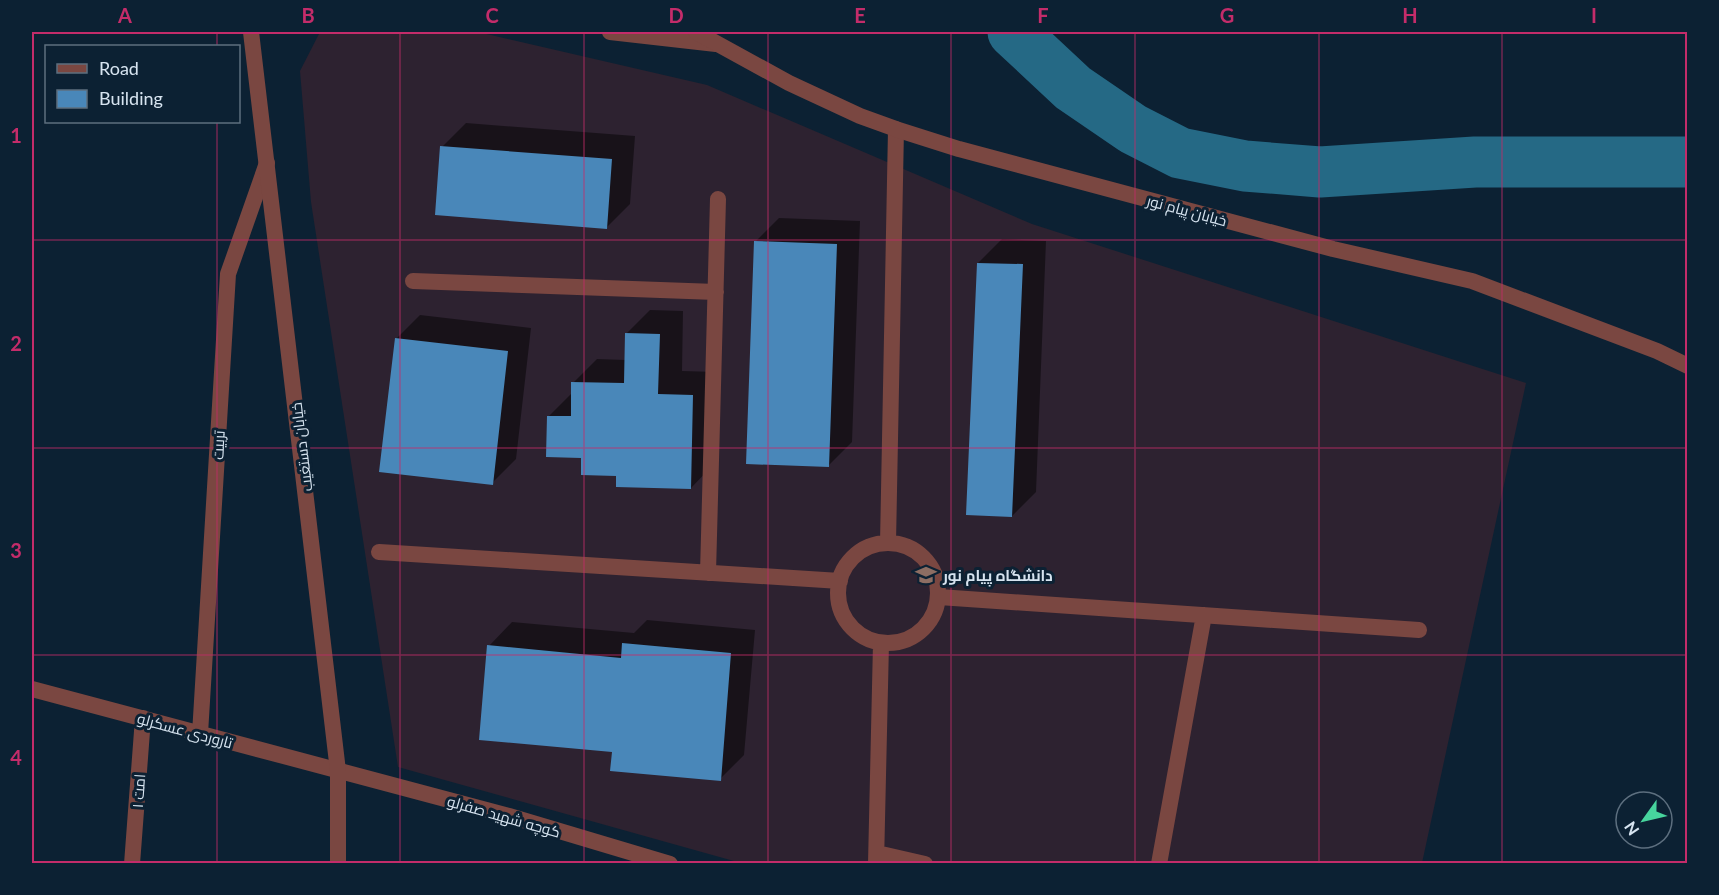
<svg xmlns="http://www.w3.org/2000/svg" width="1719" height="895" viewBox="0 0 1719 895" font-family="Lato,Cairo,sans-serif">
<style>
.education{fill:#2d2230}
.shadow{fill:#0007}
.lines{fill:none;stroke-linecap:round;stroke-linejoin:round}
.river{stroke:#256985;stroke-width:51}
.building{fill:#4987b9}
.service{stroke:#7a4741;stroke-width:16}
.minor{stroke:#7a4741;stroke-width:16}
.tertiary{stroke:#7a4741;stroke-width:16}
.grid{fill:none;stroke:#c42c6a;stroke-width:1.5;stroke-opacity:0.55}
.labels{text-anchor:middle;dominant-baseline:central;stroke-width:6;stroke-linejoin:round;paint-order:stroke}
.street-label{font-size:15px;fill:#d7e4f0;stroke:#0c2133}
.poi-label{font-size:15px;font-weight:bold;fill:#d7e4f0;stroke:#0c2133;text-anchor:start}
.neatline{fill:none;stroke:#c42c6a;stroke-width:2}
.grid-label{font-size:20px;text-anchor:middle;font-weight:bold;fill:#c42c6a}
</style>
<rect width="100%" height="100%" fill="#0c2133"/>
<!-- education -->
<path class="education" d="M 320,32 L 478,32 L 707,85 L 1032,224 L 1526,383 L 1422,863 L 741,863 L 398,767 L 311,202 L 300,71 Z"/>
<!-- shadow -->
<path class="shadow" d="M 466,123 L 635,136 L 630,204 L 606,228 L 442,147 Z
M 779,218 L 860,221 L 852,442 L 828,466 L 755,242 Z
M 1002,239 L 1046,241 L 1036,492 L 1012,516 L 978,263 Z
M 650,310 L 683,311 L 682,371 L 717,372 L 714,464 L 691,488 L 617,475 L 583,456 L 549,416 L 573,392 L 573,383 L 597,359 L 626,360 L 626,334 Z
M 420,315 L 531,328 L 516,459 L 492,483 L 396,339 Z
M 647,620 L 755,630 L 744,755 L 720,779 L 614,751 L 489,646 L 512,622 L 634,633 Z"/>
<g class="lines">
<!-- river -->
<path class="river" d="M 1013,32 L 1073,88 L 1133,129 L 1180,153 L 1245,166 L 1320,172 L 1475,162 L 1688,162"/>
</g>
<!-- building -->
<path class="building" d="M 440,146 L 612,159 L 607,229 L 435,215 Z
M 754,241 L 837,244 L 829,467 L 746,464 Z
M 977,263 L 1023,264 L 1012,517 L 966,515 Z
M 625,333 L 660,334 L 658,394 L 693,395 L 691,489 L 616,487 L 616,476 L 581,475 L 581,458 L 546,457 L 547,416 L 571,416 L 571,382 L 624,383 Z
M 395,338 L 508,351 L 493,485 L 379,472 Z
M 622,643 L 731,653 L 721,781 L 610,771 L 612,752 L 479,740 L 487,645 L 621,658 Z"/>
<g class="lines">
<!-- service -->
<path class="service" d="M 413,281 L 716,292
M 888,543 L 896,129
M838 593a50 50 0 1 1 100 0a50 50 0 1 1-100 0Z
M 379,552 L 840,581
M 708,573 L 718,199
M 939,597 L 1419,630
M 877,853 L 925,864
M 876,864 L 881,643
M 1159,864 L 1204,615"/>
<!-- minor -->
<path class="minor" d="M 610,32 L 716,44
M 32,689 L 509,816 L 670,864
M 200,734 L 228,274 L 267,163
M 132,864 L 143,718"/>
<!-- tertiary -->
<path class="tertiary" d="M 251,32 L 338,771 L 338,864
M 696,32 L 789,83 L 860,116 L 896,129 L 959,149 L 1333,249 L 1472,281 L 1657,351 L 1688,366"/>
</g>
<!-- grid -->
<path class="grid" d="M 217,32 L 217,46M 400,32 L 400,864M 584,32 L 584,864M 768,32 L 768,864M 951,32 L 951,864M 1135,32 L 1135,864M 1319,32 L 1319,864M 1502,32 L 1502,864M 217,122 L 217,864M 32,240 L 1688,240M 32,448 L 1688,448M 32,655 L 1688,655"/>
<!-- icons -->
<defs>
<symbol id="university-bare" viewBox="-9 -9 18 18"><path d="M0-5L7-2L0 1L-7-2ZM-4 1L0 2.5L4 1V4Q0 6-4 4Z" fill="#8d6e63" stroke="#0c2133" stroke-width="2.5" paint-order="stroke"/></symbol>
</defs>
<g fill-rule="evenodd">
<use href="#university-bare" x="911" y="560" width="30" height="30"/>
</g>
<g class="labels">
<!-- street labels -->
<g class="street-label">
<text transform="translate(1187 210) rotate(15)">خیابان پیام نور</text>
<text transform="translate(218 445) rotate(-87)">تربیت</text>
<text transform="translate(301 447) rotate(-97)">خیابان دستغیب</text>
<text transform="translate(185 730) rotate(15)">تاروردی عسکرلو</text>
<text transform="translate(138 791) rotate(-86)">امت ۱</text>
<text transform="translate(504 816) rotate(16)">کوچه شهید صفرلو</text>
</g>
<!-- poi labels -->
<g class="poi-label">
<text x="943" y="575">دانشگاه پیام نور</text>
</g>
</g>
<!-- border -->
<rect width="1719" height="895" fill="none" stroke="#0c2133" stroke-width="66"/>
<!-- legend -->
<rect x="45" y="45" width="195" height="78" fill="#0c2133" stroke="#5d6f7f" stroke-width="1.5"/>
<rect x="57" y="64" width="30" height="9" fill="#7a4741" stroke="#5d6f7f" stroke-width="1.5"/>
<text x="99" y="75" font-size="18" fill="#d7e4f0">Road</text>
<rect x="57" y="90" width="30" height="18" fill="#4987b9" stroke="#5d6f7f" stroke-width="1.5"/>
<text x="99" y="105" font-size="18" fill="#d7e4f0">Building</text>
<!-- north arrow -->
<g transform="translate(1644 820) rotate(236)"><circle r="28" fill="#0c2133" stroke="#5d6f7f" stroke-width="1.5"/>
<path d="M0-4.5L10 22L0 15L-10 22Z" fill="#47d49d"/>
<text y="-9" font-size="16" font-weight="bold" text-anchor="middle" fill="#d7e4f0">N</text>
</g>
<rect x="33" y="33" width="1653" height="829" class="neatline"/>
<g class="grid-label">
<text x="125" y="23">A</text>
<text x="308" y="23">B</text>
<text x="492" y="23">C</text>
<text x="676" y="23">D</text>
<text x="860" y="23">E</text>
<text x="1043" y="23">F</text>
<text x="1227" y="23">G</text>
<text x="1410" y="23">H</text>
<text x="1594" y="23">I</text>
<text x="16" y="143">1</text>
<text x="16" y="351">2</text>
<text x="16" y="558">3</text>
<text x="16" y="765">4</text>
</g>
</svg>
